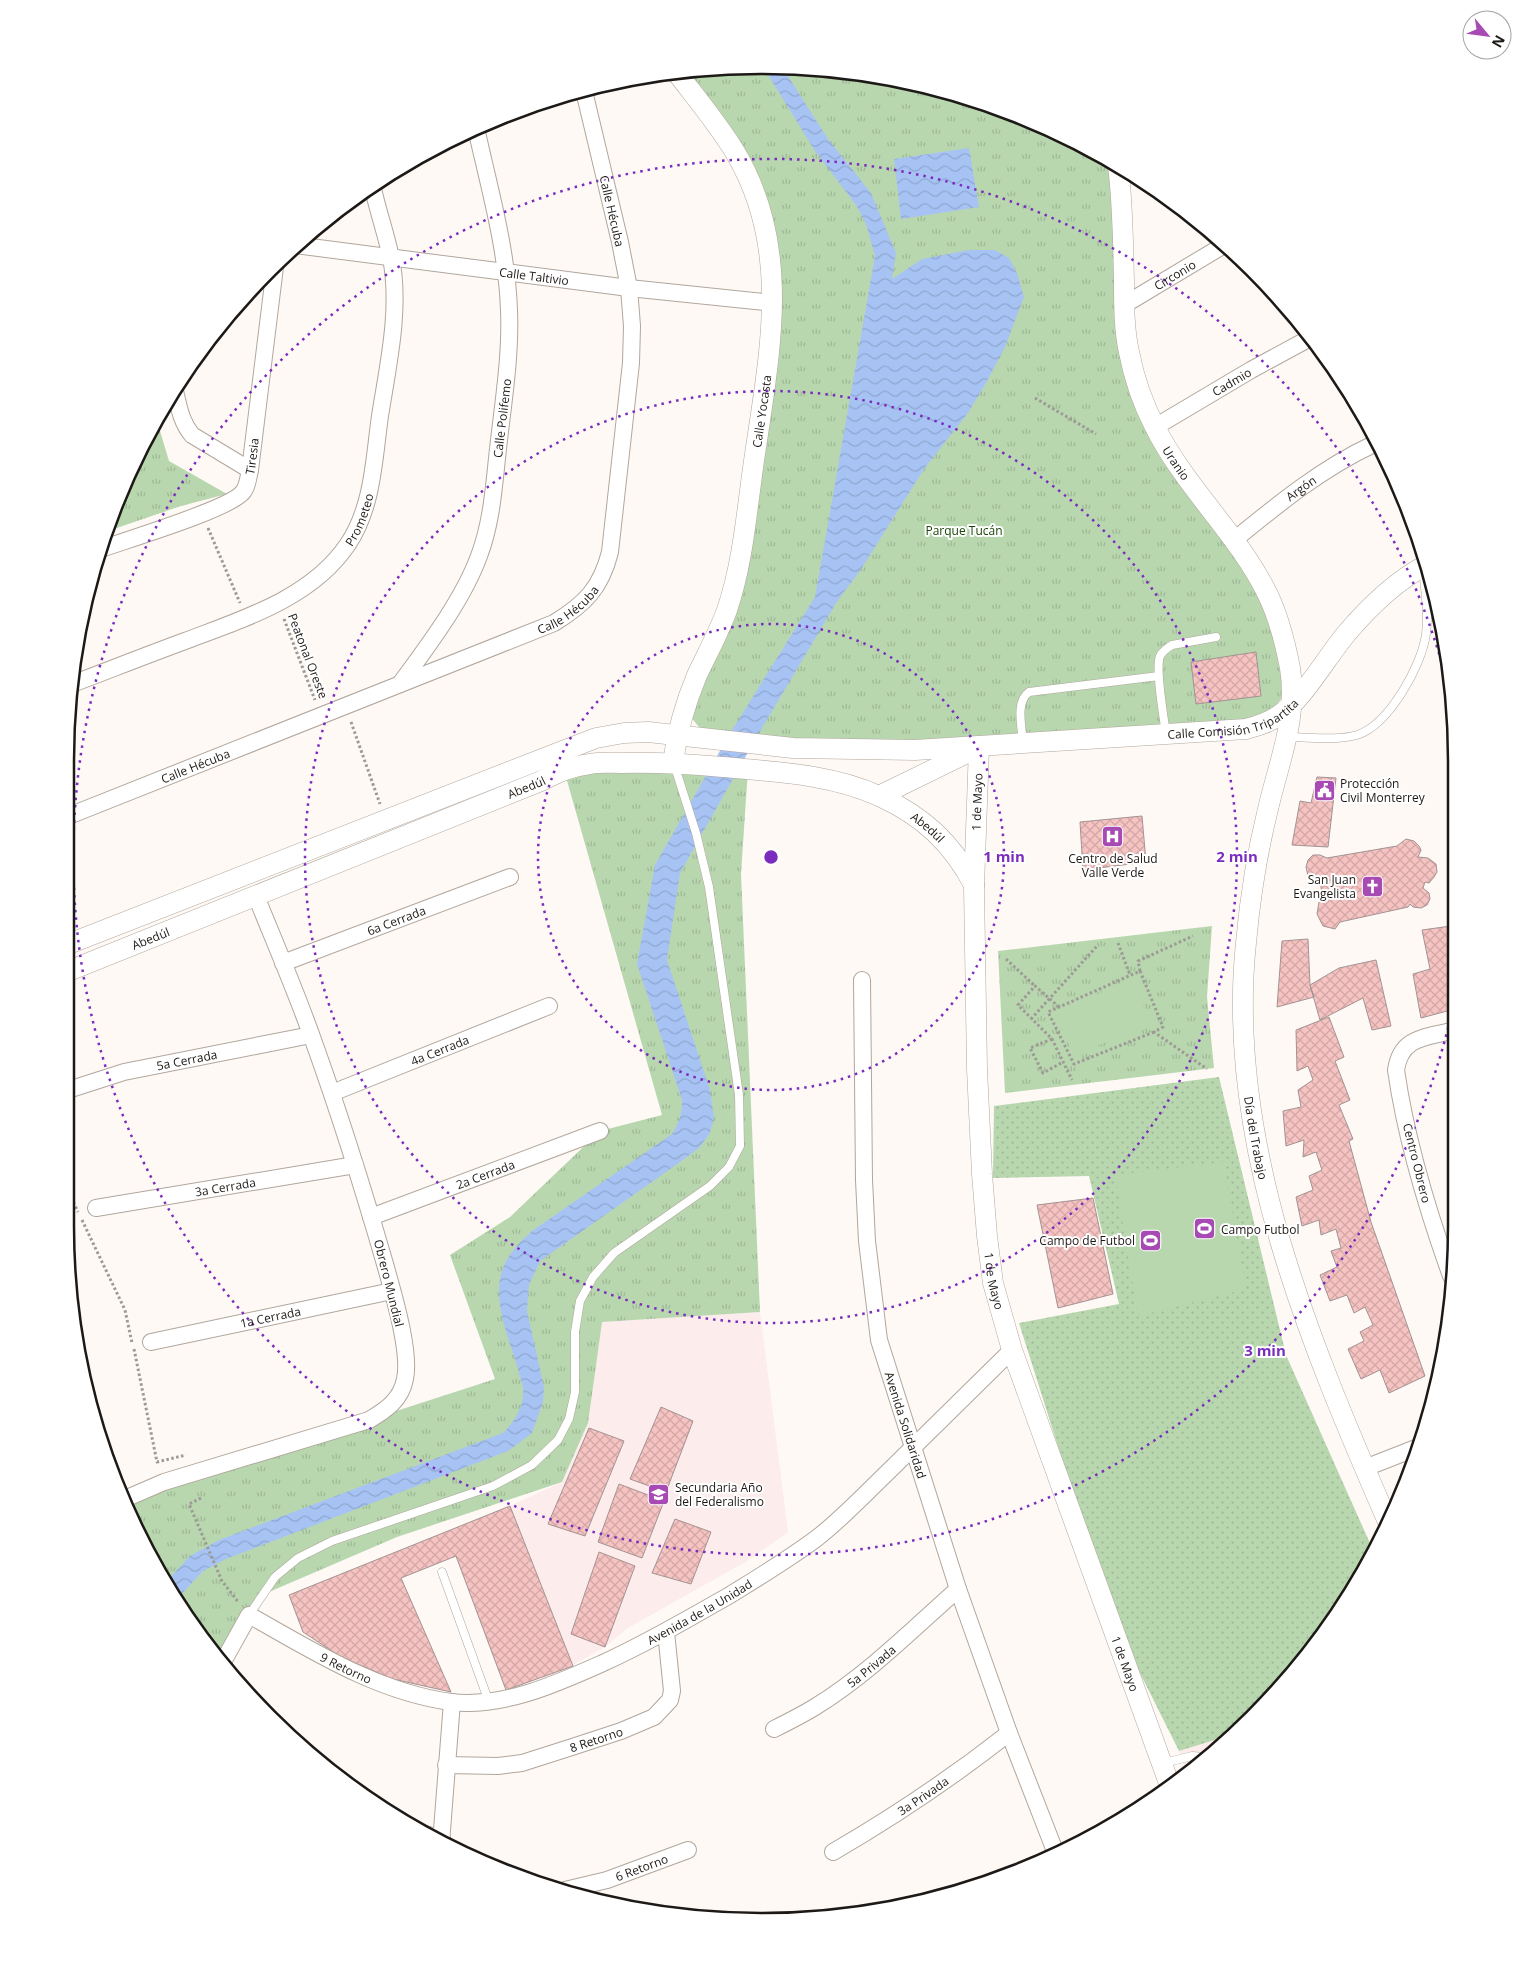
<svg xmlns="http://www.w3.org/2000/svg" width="1522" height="1987" viewBox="0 0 1522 1987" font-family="'Open Sans',sans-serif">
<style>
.education{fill:#fcecec}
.grass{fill:url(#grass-dots)}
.park{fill:url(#park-tufts)}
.pitch{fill:#b8d7af}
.water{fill:url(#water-waves)}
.building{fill:url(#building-cross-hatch);stroke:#a39392}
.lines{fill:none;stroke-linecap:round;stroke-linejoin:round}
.service-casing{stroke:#b1a69c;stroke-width:9}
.minor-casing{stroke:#b1a69c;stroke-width:18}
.tertiary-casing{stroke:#b1a69c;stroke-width:21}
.path{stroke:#9d9995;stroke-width:3;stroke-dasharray:2.5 2.5;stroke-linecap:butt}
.service{stroke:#fff;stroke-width:8}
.minor{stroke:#fff;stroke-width:16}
.tertiary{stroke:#fff;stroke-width:20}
.ring{fill:none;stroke:#7b2cbf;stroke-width:2.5;stroke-dasharray:2.5 5}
.labels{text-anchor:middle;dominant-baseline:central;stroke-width:4;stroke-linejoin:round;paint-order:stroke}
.street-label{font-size:12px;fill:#1d1916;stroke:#fff}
.park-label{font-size:12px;fill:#1a4507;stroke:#fff}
.poi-label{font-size:12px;fill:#1d1916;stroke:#fff;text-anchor:start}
.rim{fill:none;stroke:#1d1916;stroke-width:2.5}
.centre{fill:#7b2cbf;stroke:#fff;stroke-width:2.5}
.ring-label{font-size:15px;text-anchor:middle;font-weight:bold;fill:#7b2cbf;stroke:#fff;stroke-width:4;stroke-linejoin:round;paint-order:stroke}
</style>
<defs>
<pattern id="grass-dots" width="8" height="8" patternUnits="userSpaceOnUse" patternTransform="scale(1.25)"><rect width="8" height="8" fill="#b8d7af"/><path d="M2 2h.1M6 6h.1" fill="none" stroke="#9eb896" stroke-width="1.8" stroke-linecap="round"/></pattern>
<pattern id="park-tufts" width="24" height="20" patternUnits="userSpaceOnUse" patternTransform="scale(1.25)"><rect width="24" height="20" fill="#b8d7af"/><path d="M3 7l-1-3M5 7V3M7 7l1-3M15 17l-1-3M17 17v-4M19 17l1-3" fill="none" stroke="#9eb896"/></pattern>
<pattern id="water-waves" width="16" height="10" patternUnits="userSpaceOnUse" patternTransform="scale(1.25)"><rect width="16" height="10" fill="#a7c3f4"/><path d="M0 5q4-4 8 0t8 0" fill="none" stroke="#8fa7d0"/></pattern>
<pattern id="building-cross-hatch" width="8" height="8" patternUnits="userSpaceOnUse" patternTransform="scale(1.25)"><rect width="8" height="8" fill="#f5c3c1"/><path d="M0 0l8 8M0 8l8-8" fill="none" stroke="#d2a7a5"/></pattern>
</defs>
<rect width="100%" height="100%" fill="#fef9f5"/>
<!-- education -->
<path class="education" d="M 760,1312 L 788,1532 L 747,1561 L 626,1629 L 605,1647 L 573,1665 L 510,1506 L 562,1482 L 588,1423 L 601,1322 Z
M 1234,1734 L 1187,1772 L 1179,1751 Z"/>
<!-- grass -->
<path class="grass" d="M 1219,1077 L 1286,1355 L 1373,1550 L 1340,1612 L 1253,1718 L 1234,1734 L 1179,1751 L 1112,1617 L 1019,1323 L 1119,1304 L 1089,1176 L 993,1178 L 994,1106 Z"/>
<!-- park -->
<path class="park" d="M 761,65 L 897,78 L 1028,118 L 1118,166 L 1140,391 L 1267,592 L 1292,686 L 1271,711 L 1246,729 L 979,747 L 730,742 L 699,727 L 684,709 L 726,610 L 766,379 L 764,219 L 677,73 Z
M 157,421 L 169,461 L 227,494 L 181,506 L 108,531 L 137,453 Z
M 748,769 L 741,874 L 760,1312 L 602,1322 L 588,1423 L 562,1482 L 397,1537 L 262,1595 L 224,1660 L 158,1574 L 127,1498 L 495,1379 L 450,1255 L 510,1217 L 600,1131 L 662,1115 L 564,770 Z
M 1212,926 L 1207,997 L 1214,1068 L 1005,1093 L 998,951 Z"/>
<!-- pitch -->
<path class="pitch" d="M 1132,978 L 1150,1022 L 1075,1056 L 1054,1015 Z
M 1224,1162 L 1246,1289 L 1138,1316 L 1115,1175 Z"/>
<!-- water -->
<path class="water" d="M 762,65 L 782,67 L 828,139 L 871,193 L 896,253 L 892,279 L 922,259 L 969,250 L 995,250 L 1009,258 L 1017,273 L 1024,297 L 1005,347 L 986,383 L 968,413 L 924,469 L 860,571 L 838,600 L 756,738 L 680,873 L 667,960 L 710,1090 L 714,1118 L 710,1133 L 699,1148 L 680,1162 L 540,1261 L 529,1285 L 527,1311 L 544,1387 L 543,1402 L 532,1433 L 508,1451 L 226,1559 L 203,1571 L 177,1599 L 165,1583 L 190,1556 L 219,1540 L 503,1433 C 515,1421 525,1405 523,1388 C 522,1382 519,1375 518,1369 C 509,1338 491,1300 503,1268 C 509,1253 520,1242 532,1231 L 672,1134 C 679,1123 682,1114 682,1100 L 637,964 L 655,865 L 729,735 L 815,597 L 875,256 L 866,224 L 856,205 L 815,151 Z
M 969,148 L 979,207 L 901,219 L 894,159 Z"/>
<!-- building -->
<path class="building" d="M 1256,652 L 1261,696 L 1196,704 L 1191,662 Z
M 1317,777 L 1336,778 L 1328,847 L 1292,845 L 1300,801 L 1311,803 Z
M 1142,816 L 1146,862 L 1083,870 L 1080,822 Z
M 1406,839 L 1414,841 L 1419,846 L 1421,850 L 1418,857 L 1428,858 L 1436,864 L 1437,872 L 1434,877 L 1429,883 L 1425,882 L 1423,888 L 1429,893 L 1430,899 L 1427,905 L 1421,908 L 1413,907 L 1410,904 L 1408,907 L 1340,922 L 1335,929 L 1323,926 L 1317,914 L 1319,902 L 1323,901 L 1320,880 L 1312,881 L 1308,876 L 1306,867 L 1308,860 L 1313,855 L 1320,855 L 1327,858 L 1397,846 Z
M 1451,926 L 1451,1010 L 1421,1018 L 1413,974 L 1430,969 L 1422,930 Z
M 1308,939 L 1310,985 L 1314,997 L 1277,1007 L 1282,941 Z
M 1376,960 L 1391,1026 L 1372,1030 L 1363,998 L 1320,1020 L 1310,985 L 1339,968 Z
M 1329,1017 L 1344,1057 L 1335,1061 L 1350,1100 L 1339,1105 L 1353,1139 L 1349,1141 L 1371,1222 L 1425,1376 L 1389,1393 L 1380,1370 L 1361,1379 L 1348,1349 L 1364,1341 L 1360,1332 L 1373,1325 L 1365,1307 L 1354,1313 L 1347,1295 L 1330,1301 L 1320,1275 L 1337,1267 L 1331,1251 L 1341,1248 L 1336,1229 L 1321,1235 L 1319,1220 L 1302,1226 L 1296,1197 L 1313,1190 L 1309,1176 L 1322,1170 L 1316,1152 L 1303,1157 L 1304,1140 L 1286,1146 L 1283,1111 L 1301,1107 L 1298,1090 L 1313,1080 L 1308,1066 L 1297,1071 L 1296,1030 Z
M 1093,1198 L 1113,1294 L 1058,1308 L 1037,1205 Z
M 661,1407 L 693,1421 L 666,1492 L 630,1479 Z
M 589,1428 L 624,1441 L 585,1536 L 548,1524 Z
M 619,1484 L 664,1501 L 642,1558 L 598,1542 Z
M 510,1506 L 573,1666 L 506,1690 L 456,1556 L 401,1578 L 451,1692 L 393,1679 L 341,1657 L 303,1632 L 289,1595 Z
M 675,1519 L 711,1532 L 691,1584 L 652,1573 Z
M 599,1552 L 635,1566 L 605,1647 L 571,1634 Z"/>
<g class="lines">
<defs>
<path id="service" d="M 1166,734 C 1164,719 1155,668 1160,656 C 1163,651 1167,648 1172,645 L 1216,637
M 1289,737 C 1311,737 1336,741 1357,735 C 1389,725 1422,665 1426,634 C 1429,612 1425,590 1423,569
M 1023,743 C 1022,727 1015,702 1029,692 L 1159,676
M 442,1572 L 489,1702
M 249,1615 L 275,1577 L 298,1558 L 332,1541 L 493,1486 L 532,1465 L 558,1440 L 569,1419 L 575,1392 L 575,1332 L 580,1301 L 593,1277 L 614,1253 L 710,1186 L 729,1167 L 740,1146 L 739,1095 L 709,887 L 696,833 L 674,764
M 1164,1763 L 1192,1756 L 1206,1757"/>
<g id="minor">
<path id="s1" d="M 295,245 L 629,288 L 773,303"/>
<path id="s2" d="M 1124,305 L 1224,245"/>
<path d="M 175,391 C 179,407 181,422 192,435 L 250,470"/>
<path id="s3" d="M 1155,427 L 1251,370 L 1310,338"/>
<path id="s4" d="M 1233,541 C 1277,505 1322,468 1374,444"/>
<path id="s5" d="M 101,549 C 126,540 230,509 243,492 C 248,486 248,478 250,470 L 275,267"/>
<path id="s6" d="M 72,684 C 109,670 147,655 185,641 C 243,619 312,598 348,544 C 373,507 374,458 380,416 C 388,365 401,309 391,258 C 386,233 377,209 372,184"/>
<path id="s7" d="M 400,684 C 427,647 463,600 479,556 C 492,522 494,485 498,449 C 503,403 511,356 509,310 C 507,249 489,187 476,128"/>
<path id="s8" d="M 66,817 L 554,623 C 585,604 601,588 610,552 L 631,363 L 632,326 L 629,288 L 620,242 L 584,91"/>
<path id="s9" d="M 283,963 L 510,877"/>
<path id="s10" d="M 862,980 L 864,1180 L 867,1241 L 879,1340 L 958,1589 L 1009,1733 L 1055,1851"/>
<path id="s11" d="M 65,1091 L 124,1072 L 311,1035"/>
<path id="s12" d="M 332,1093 L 549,1006"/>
<path id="s13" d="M 96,1208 L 355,1165"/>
<path id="s14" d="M 371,1217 L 600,1131"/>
<path d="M 1451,1276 C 1427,1209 1406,1140 1396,1070 C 1401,1037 1424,1038 1451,1031"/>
<path id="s15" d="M 151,1342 L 392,1291"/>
<path d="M 1365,1468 L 1416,1448"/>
<path d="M 127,1498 L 164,1482 L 369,1420 C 386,1410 401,1400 405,1379 C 411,1352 393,1293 385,1264 C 363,1188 339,1112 312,1037 C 295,989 275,943 256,896"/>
<path id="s16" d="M 224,1660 L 249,1615 C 313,1651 377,1692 451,1702 C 503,1708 556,1684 603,1663 C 647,1643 688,1619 730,1595 C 759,1577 789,1559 817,1538 C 844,1517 868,1491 893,1467 C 933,1428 972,1389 1012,1350"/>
<path id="s17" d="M 774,1729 C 788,1722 802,1715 815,1707 C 867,1675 912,1630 958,1589"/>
<path id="s18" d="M 446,1765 L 498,1766 L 522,1763 L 569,1748 L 621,1731 L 654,1717 L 670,1700 L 672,1691 L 666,1632"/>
<path d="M 422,1833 L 442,1839"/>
<path d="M 441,1843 L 452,1702"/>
<path id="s19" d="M 833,1852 C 895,1816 953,1777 1009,1733"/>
<path id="s20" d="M 565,1890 L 607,1880 L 688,1850"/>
</g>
<g id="tertiary">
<path id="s21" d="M 1118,166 C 1123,204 1123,243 1124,281 C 1124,304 1124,330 1129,352 C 1134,378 1143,404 1155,427 C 1185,487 1238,534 1267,593 C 1279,617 1285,642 1290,668 C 1298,718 1279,761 1268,809 C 1257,853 1250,898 1246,943 C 1225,1142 1310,1343 1388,1522"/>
<path id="s22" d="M 979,747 L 974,887 L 977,1069 L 982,1174 L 987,1236 L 993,1283 L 1012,1350 L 1170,1786"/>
<path id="s23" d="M 673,762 C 677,732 685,704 697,675 C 707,654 719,632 727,610 C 744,560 747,506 755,454 C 770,351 792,247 735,152 C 718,124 697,99 677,73"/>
<path d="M 879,796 L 973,750"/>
<path id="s24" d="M 66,945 L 529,764 L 596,738 L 624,733 L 648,732 L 793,748 L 915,750 L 1246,729 C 1257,726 1268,723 1278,716 C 1302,701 1326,658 1346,634 C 1368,608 1396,581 1426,565"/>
<path id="s25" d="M 66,972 L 541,781 C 557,773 572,766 590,764 C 600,762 611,763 621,763 C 655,762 689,764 723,767 C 776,772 831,774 879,796 C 923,816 952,843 974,885"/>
</g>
</defs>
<!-- service casing -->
<use href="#service" class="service-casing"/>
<!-- minor casing -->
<use href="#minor" class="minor-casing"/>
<!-- tertiary casing -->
<use href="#tertiary" class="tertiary-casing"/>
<!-- path -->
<path class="path" d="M 1035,398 L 1096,434
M 208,528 L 240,603
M 284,619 L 315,700
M 351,722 L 380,804
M 1118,943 L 1130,975
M 1006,959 L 1035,986
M 1140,971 L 1138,961 L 1193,936
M 1059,1007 L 1035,986 L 1018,1005 L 1052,1039 L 1072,1080
M 1031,1019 L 1097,946
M 1154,1032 L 1074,1064 L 1048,1012 L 1140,971 L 1163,1027 L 1154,1032 L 1207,1069
M 1052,1039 L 1030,1048 L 1043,1073 L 1063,1062
M 65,1184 L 78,1212
M 82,1220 L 125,1310 L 132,1343
M 134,1349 L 157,1462 L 186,1455
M 201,1498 L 189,1504 L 222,1581 L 239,1603"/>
<!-- service -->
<use href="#service" class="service"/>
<!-- minor -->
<use href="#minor" class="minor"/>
<!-- tertiary -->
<use href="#tertiary" class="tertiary"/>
</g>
<!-- distance rings -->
<g class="ring">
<circle cx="771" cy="857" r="233"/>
<circle cx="771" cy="857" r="466"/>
<path d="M1450 1020A698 698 0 1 1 1450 694"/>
</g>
<!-- icons -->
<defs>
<symbol id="civic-square" viewBox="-11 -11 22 22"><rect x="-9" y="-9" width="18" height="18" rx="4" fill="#a84ab3" stroke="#fff"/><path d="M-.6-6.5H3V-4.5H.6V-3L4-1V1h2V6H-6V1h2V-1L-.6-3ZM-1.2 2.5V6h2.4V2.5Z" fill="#fff"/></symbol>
<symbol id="hospital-square" viewBox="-11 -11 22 22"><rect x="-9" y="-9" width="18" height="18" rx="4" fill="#a84ab3" stroke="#fff"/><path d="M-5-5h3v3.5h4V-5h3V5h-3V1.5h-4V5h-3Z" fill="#fff"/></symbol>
<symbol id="church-square" viewBox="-11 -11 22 22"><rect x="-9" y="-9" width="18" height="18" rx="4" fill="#a84ab3" stroke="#fff"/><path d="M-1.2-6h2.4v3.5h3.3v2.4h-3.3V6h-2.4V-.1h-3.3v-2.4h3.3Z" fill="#fff"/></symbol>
<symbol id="stadium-square" viewBox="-11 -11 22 22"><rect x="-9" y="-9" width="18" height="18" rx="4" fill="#a84ab3" stroke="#fff"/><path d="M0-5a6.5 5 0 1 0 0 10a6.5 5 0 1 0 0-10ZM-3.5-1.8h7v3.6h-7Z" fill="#fff"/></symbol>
<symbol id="school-square" viewBox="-11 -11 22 22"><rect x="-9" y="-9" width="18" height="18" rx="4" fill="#a84ab3" stroke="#fff"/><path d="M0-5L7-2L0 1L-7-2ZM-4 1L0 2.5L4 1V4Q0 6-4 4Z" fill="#fff"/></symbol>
</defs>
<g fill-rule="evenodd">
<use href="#civic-square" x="1312" y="778" width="25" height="25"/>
<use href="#hospital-square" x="1100" y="824" width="25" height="25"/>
<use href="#church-square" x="1360" y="874" width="25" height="25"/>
<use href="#stadium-square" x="1192" y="1216" width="25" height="25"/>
<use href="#stadium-square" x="1138" y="1228" width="25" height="25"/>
<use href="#school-square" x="646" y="1482" width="25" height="25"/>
</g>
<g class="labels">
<!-- street labels -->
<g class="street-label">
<text transform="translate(612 211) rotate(77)">Calle Hécuba</text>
<text stroke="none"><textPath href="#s2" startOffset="59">Circonio</textPath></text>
<text stroke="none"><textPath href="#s1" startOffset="241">Calle Taltivio</textPath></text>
<text stroke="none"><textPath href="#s3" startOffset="89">Cadmio</textPath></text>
<text stroke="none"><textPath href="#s23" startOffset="364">Calle Yocasta</textPath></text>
<text stroke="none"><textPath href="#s7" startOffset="291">Calle Polifemo</textPath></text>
<text stroke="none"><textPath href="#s5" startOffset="191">Tiresia</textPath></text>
<text stroke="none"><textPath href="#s21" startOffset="308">Uranio</textPath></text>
<text stroke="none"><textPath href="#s4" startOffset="86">Argón</textPath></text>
<text stroke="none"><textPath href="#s6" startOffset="341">Prometeo</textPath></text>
<text stroke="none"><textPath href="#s8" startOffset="544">Calle Hécuba</textPath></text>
<text transform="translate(308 656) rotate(69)">Peatonal Oreste</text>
<text stroke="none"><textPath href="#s24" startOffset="1211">Calle Comisión Tripartita</textPath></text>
<text stroke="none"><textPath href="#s8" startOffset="139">Calle Hécuba</textPath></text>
<text stroke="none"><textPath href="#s25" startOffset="496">Abedúl</textPath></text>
<text transform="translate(977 802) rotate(-88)">1 de Mayo</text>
<text stroke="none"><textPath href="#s25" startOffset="915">Abedúl</textPath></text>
<text stroke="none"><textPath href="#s9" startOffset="121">6a Cerrada</textPath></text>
<text stroke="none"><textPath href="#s25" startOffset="91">Abedúl</textPath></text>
<text stroke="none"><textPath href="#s12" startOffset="116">4a Cerrada</textPath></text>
<text stroke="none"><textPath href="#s11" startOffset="126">5a Cerrada</textPath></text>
<text stroke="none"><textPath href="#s21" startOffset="1021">Día del Trabajo</textPath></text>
<text transform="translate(1417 1163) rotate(76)">Centro Obrero</text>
<text stroke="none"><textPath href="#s14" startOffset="122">2a Cerrada</textPath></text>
<text stroke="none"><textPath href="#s13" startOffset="131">3a Cerrada</textPath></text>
<text stroke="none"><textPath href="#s22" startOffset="535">1 de Mayo</textPath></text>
<text transform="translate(389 1283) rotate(76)">Obrero Mundial</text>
<text stroke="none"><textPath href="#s15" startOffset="122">1a Cerrada</textPath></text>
<text stroke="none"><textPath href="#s10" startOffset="450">Avenida Solidaridad</textPath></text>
<text stroke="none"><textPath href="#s16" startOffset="541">Avenida de la Unidad</textPath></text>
<text stroke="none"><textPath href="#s22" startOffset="940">1 de Mayo</textPath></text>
<text stroke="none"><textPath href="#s17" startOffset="116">5a Privada</textPath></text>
<text stroke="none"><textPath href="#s16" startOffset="162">9 Retorno</textPath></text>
<text stroke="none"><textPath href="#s18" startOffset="154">8 Retorno</textPath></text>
<text stroke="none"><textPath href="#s19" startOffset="106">3a Privada</textPath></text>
<text stroke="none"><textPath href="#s20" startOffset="80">6 Retorno</textPath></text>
</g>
<!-- park labels -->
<g class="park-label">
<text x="964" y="530">Parque Tucán</text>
</g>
<!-- poi labels -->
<g class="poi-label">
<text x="1340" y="783">Protección<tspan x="1340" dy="14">Civil Monterrey</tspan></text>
<text x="1113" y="858" text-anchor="middle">Centro de Salud<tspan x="1113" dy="14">Valle Verde</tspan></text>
<text x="1356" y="879" text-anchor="end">San Juan<tspan x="1356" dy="14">Evangelista</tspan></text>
<text x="1221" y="1229">Campo Futbol</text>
<text x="1135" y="1240" text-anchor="end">Campo de Futbol</text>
<text x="675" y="1487">Secundaria Año<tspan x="675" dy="14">del Federalismo</tspan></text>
</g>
</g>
<!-- crop -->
<path d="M0 0H1522V1987H0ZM761 74H761A687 687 0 0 1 1448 761V1226A687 687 0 0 1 761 1913H761A687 687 0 0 1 74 1226V761A687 687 0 0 1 761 74Z" fill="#fff" fill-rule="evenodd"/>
<path class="rim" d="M761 74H761A687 687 0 0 1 1448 761V1226A687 687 0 0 1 761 1913H761A687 687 0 0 1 74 1226V761A687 687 0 0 1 761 74Z"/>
<circle cx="771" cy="857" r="8" class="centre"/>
<g class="ring-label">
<text x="1004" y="862">1 min</text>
<text x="1237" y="862">2 min</text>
<text x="1265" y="1356">3 min</text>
</g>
<!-- north arrow -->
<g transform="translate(1487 35) rotate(119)"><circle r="24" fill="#ffffff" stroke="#a5a3a2"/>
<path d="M0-4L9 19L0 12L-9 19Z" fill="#a84ab3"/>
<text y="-8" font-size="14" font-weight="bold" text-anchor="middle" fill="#1d1916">N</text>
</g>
</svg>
